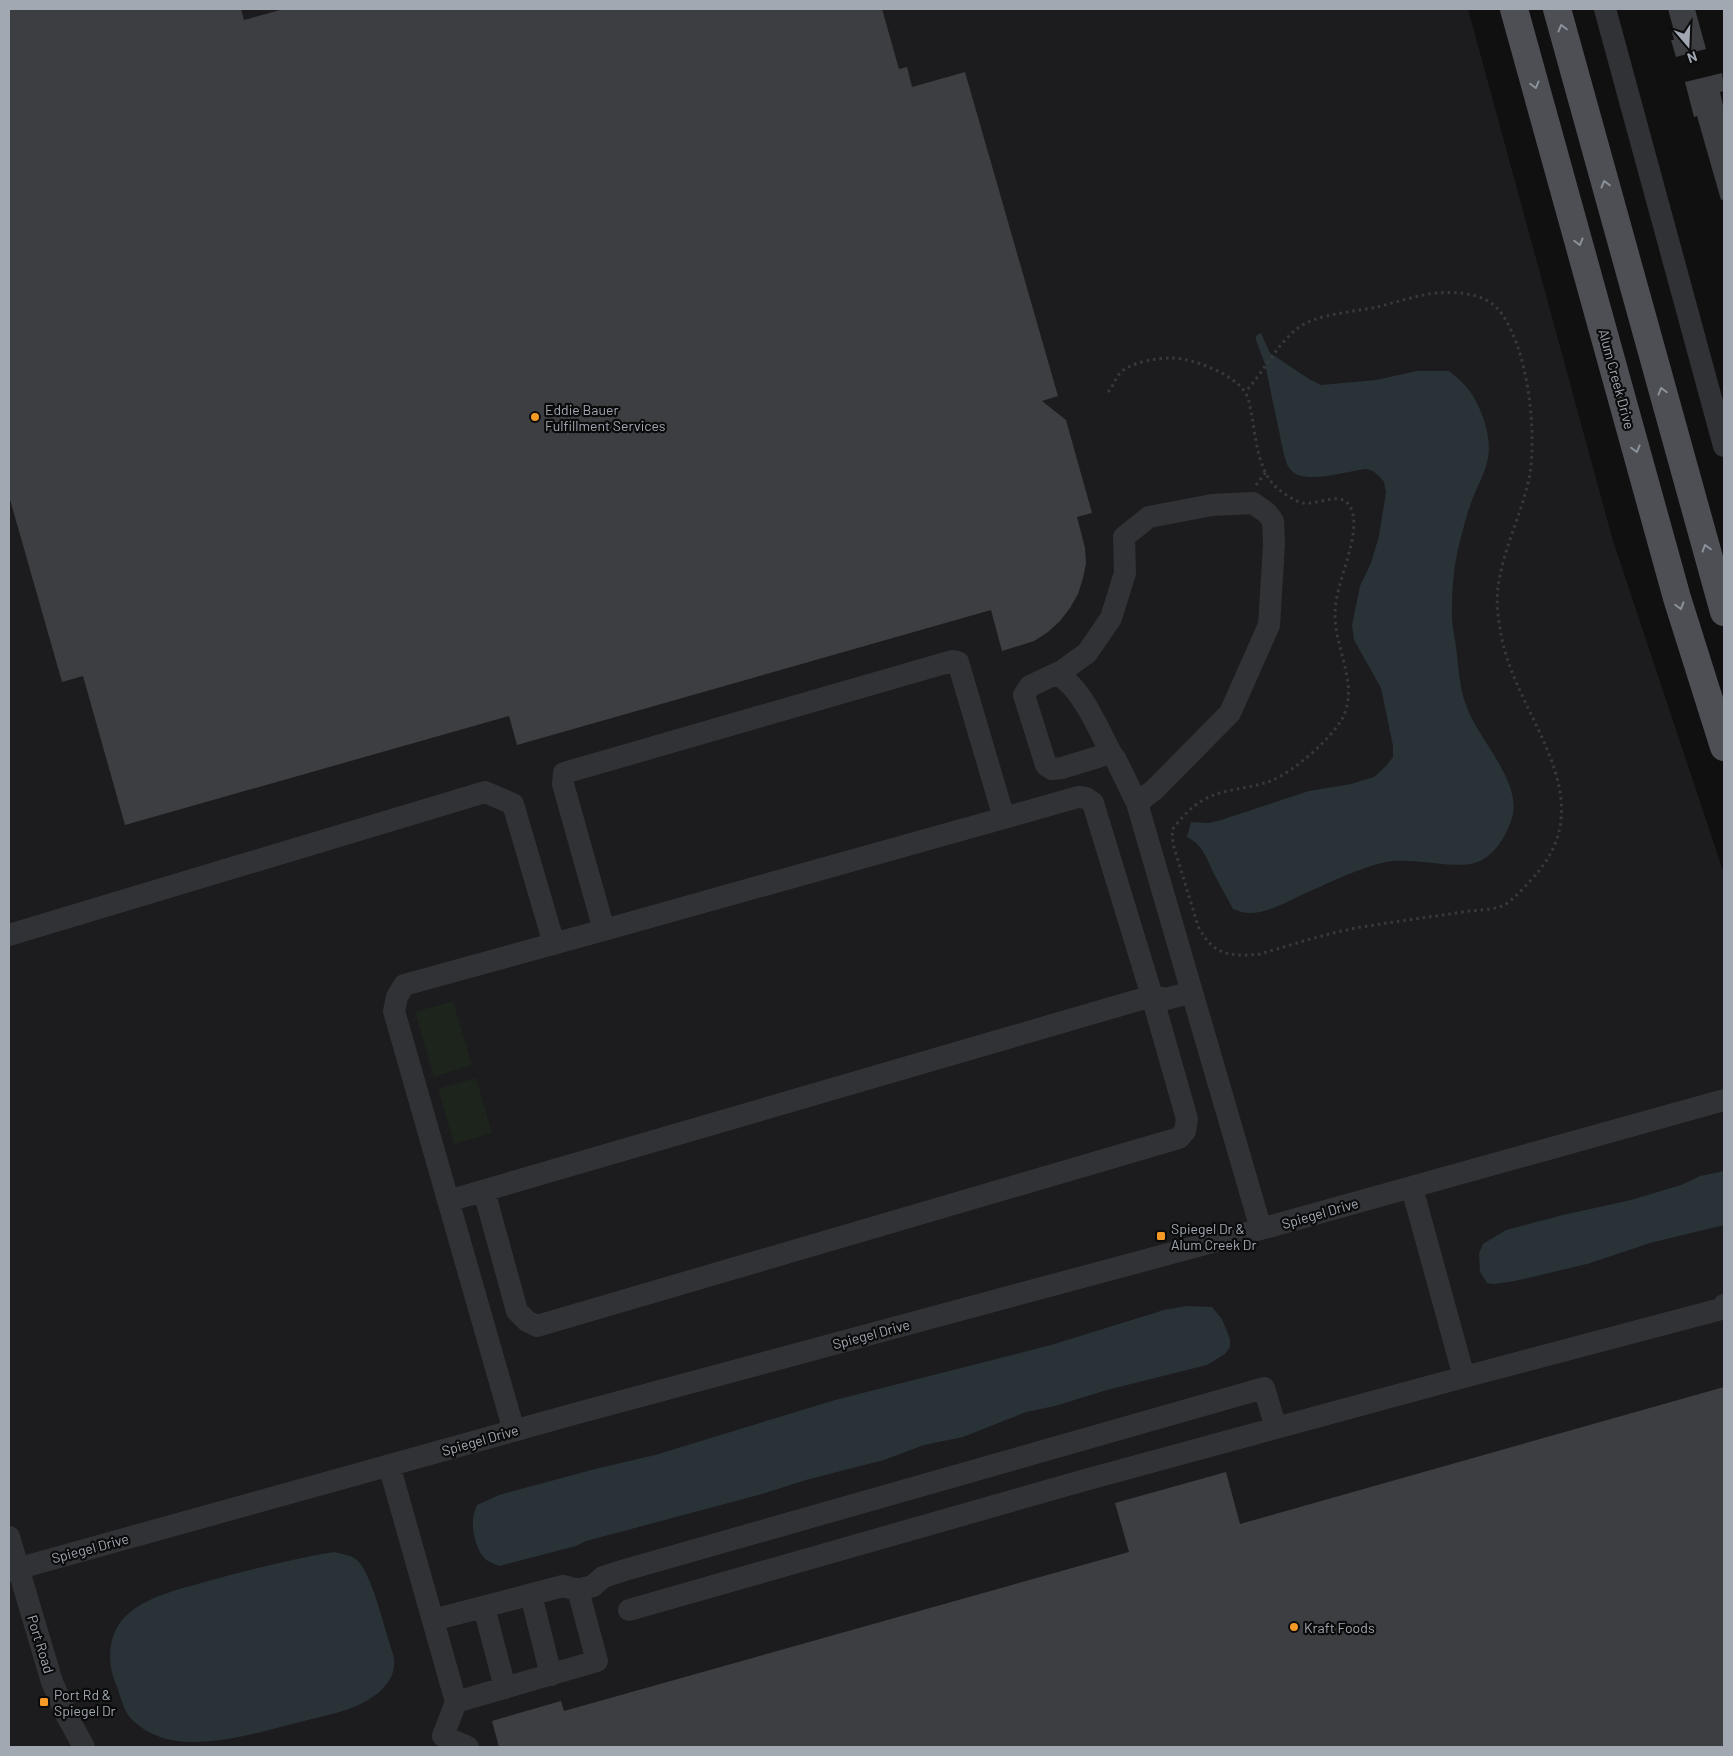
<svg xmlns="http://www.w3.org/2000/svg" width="1733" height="1756" viewBox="0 0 1733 1756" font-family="Barlow,sans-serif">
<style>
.built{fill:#1c1c1e}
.green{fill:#1c241c}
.water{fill:#283237}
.building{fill:#3c3e41}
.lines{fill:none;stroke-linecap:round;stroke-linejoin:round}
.path{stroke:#37393d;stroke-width:3;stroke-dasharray:2.5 4;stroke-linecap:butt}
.minor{stroke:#313236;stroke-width:22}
.major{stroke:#4d4f55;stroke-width:28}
.oneway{stroke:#8c929b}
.poi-dot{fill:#f49925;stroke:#0b0b0c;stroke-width:2}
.labels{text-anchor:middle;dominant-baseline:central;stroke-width:4.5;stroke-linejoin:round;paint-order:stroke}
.street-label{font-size:14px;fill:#a1a8b2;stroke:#0b0b0c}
.poi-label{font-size:14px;fill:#a1a8b2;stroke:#0b0b0c;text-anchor:start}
</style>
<rect width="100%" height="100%" fill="#101011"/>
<!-- built -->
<path class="built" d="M 9,9 L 1468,9 L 1613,541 L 1724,874 L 1724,1747 L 9,1747 Z"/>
<!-- green -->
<path class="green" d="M 453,1001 L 472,1065 L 434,1077 L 415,1012 Z
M 476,1078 L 492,1133 L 454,1144 L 438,1089 Z"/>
<!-- water -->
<path class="water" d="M 1261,333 L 1270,353 L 1309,379 L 1321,385 L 1376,380 L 1417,371 L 1449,371 C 1456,377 1464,383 1469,390 C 1482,408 1492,437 1488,458 C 1485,474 1476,488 1471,503 C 1468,511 1465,521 1463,530 C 1454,561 1452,583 1452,616 C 1452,627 1455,637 1456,647 C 1459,669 1459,689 1468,710 C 1480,741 1525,786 1511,821 C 1506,836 1495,854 1480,861 C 1458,872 1410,855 1382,863 C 1356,869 1332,882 1308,892 C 1290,900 1268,914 1248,913 C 1243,913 1237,910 1233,909 C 1227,897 1220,886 1214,874 C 1207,859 1203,845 1187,837 L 1191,822 L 1208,823 L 1218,821 L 1309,791 L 1351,784 L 1374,777 L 1386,766 L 1393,757 L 1393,746 L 1381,688 L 1354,640 L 1352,625 L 1360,586 L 1371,563 L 1379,536 L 1386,492 L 1384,482 L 1380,477 L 1373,471 L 1366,469 C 1348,471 1307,484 1293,472 C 1288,468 1286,462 1284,455 L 1265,364 L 1256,340 L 1256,336 Z
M 1724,1171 L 1724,1225 L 1650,1243 L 1587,1264 L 1515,1281 L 1494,1284 L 1487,1283 L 1480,1272 L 1479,1253 L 1483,1244 L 1506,1230 L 1563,1215 L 1631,1200 L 1681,1185 L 1700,1176 Z
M 1187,1306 L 1212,1307 L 1222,1319 L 1230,1339 L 1230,1347 L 1225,1354 L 1207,1365 L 1107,1390 L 1055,1406 L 1026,1412 L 963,1437 L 924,1445 L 884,1460 L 806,1480 L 762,1494 L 635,1528 L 586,1541 L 576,1546 L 499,1566 C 495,1564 491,1563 488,1561 C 477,1554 472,1532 473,1520 C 473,1515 475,1510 477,1505 L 499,1495 L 595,1469 L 655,1455 L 835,1400 L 1051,1345 L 1164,1310 Z
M 334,1552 C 342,1554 353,1555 359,1562 C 373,1578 385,1631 393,1654 C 398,1671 388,1686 374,1696 C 352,1712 322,1716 296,1723 C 262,1732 227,1742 192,1742 C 184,1742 174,1741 166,1739 C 152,1735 136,1726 128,1715 C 123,1707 120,1695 117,1687 C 106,1663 107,1632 128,1614 C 150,1595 181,1589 208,1581 C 250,1570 291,1559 334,1552 Z"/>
<!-- building -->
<path class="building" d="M 9,9 L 241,9 L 244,20 L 284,9 L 882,9 L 899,69 L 907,67 L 912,87 L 965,72 L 1058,396 L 1042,401 L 1066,420 L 1092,513 L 1077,517 L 1085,548 L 1086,563 L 1083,578 L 1078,594 L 1070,608 L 1060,621 L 1048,632 L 1034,641 L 1002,651 L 991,610 L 517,745 L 509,716 L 125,825 L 83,676 L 62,682 L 9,496 Z
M 1668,9 L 1695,9 L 1706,49 L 1676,57 L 1671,40 L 1674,40 L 1671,28 L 1673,27 Z
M 1722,73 L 1724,91 L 1720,92 L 1724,110 L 1724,199 L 1721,200 L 1697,116 L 1694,117 L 1685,82 Z
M 1724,1387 L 1724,1747 L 499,1747 L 492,1721 L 561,1701 L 564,1711 L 1129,1552 L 1115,1503 L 1226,1472 L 1240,1524 Z"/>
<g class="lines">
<!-- path -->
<path class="path" d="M 1108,392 C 1115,384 1116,373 1127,368 C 1139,361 1158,358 1172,358 C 1192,358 1237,375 1246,394 C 1250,401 1250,409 1252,416 C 1256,440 1258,471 1277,488 C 1284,494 1296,502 1304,503 C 1321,505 1344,488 1352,511 C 1361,536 1335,584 1335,613 C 1334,648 1360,685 1342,719 C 1330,740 1295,770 1273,780 C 1256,787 1237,788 1220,793 C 1198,799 1185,813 1172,830 L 1173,844 L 1198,926 C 1213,955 1229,957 1260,954 C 1298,943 1336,930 1375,925 C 1406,920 1437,916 1469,911 C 1479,910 1494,910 1504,905 C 1514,900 1530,881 1538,872 C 1603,793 1514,714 1501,634 C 1498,619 1496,602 1498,587 C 1503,550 1521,515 1529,479 C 1538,435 1528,342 1497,308 C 1481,291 1449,291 1429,294 C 1411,297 1394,303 1377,307 C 1354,312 1316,314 1298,328 C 1276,345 1264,372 1245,392
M 1256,485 L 1266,472"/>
<!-- minor -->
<path class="minor" d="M 1605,9 L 1724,446
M 1055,674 C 1079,682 1099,730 1111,753
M 1137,803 L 1116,760 L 1111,753 L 1062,768 L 1052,769 L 1046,765 L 1024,695 L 1030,686 L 1062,671 L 1087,653 L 1111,618 L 1125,573 L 1124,537 L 1149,517 L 1212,505 L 1253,503 L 1267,513 L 1273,521 L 1274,544 L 1269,625 L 1230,713 L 1154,790 L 1137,803 L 1194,999
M 604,930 L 1004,818
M 9,935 L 485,792 L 513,804 L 554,944
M 1412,1188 L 1464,1377
M 448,1201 C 682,1132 917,1064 1152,996 L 1187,1119 L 1185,1131 L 1179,1138 L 537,1326 L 527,1321 L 517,1311 L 484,1191
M 514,1431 L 394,1011 L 397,997 L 404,985 L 604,930 L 563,784 L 564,773 L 952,661 L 958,662 L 1004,818 L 1078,797 L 1086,798 L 1093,803 L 1152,996 L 1166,999 L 1185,994 L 1194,999 L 1261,1229
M 389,1465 L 456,1702 L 443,1736 L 468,1747
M 9,1537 L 52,1682 L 67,1716 L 84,1747
M 9,1571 L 574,1414 L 1261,1229 L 1724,1100
M 578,1590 L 593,1586 L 603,1577 L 625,1570 L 1264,1388 L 1276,1428
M 531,1595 L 551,1675
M 484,1607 L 505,1688
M 629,1610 L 1085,1480 L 1464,1377 L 1721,1309 L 1724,1305
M 433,1620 L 563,1586 L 578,1590 L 597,1661 L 456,1702"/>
<!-- major -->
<path class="major" d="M 1514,9 L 1677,598 L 1724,747
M 1557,9 L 1724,612"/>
</g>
<!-- one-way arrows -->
<defs><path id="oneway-chevron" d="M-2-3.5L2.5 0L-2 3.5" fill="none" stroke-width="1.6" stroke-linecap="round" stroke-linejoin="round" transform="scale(1.25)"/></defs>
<g class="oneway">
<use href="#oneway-chevron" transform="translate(1562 28) rotate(-105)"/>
<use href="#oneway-chevron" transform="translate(1535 85) rotate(75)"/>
<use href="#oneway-chevron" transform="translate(1605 184) rotate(-105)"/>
<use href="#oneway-chevron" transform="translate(1579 242) rotate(75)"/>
<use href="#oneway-chevron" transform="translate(1662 391) rotate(-106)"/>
<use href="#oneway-chevron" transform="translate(1636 449) rotate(75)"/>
<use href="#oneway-chevron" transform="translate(1706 548) rotate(-106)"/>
<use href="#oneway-chevron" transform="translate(1680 606) rotate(74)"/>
</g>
<!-- markers -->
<g class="poi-dot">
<circle cx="535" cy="417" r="5"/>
<rect x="1156" y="1231" width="10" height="10" rx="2.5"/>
<circle cx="1294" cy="1627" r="5"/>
<rect x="39" y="1697" width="10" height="10" rx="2.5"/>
</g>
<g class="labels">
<!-- street labels -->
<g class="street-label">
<text transform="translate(1617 379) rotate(75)">Alum Creek Drive</text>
<text transform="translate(1320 1213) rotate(-16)">Spiegel Drive</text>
<text transform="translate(871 1334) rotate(-15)">Spiegel Drive</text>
<text transform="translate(480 1440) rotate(-16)">Spiegel Drive</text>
<text transform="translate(90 1548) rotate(-15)">Spiegel Drive</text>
<text transform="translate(41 1644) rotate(73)">Port Road</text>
</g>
<!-- poi labels -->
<g class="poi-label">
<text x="545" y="409">Eddie Bauer<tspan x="545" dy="16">Fulfillment Services</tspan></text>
<text x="1171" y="1228">Spiegel Dr &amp;<tspan x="1171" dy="16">Alum Creek Dr</tspan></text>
<text x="1304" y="1627">Kraft Foods</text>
<text x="54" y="1694">Port Rd &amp;<tspan x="54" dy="16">Spiegel Dr</tspan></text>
</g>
</g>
<!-- border -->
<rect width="1733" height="1756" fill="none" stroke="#a1a8b2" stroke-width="20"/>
<!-- north arrow -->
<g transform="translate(1688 45) rotate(161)" stroke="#0b0b0c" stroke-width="4" paint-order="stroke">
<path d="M0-4L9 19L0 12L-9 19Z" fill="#a1a8b2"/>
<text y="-8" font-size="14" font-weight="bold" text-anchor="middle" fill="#a1a8b2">N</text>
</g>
</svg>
